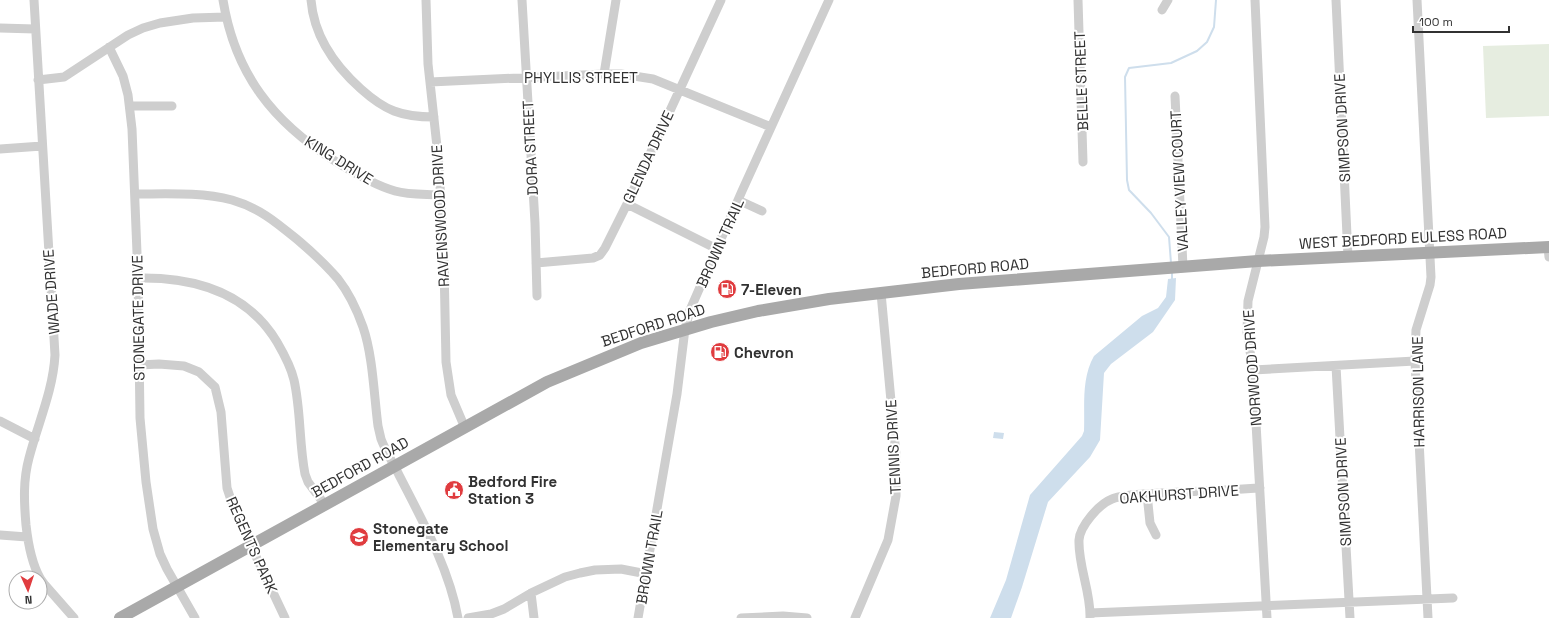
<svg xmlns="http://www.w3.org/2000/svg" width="1549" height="618" viewBox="0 0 1549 618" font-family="'Space Grotesk',sans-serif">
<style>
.green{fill:#e6ede0}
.water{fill:#cedeec}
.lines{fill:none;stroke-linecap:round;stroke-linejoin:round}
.stream{stroke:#cedeec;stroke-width:2}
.minor{stroke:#cecece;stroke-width:9}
.major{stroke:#a9a9a9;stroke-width:12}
.labels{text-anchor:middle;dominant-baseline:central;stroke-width:4;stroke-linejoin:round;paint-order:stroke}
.street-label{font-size:15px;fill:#313131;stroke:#fff}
.poi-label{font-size:15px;font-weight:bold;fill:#313131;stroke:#fff;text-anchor:start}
</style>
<rect width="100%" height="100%" fill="#fff"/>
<!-- green -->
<path class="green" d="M 1549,44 L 1549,116 L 1486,118 L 1483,46 Z"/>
<!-- water -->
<path class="water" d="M 1176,278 L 1175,300 L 1153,332 L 1111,364 L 1104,373 L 1100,440 L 1090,457 L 1048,502 L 1022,587 L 1011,618 L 990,618 L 1006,580 L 1030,495 L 1082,436 L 1084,431 C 1085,406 1081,379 1094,356 L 1142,316 L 1158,308 L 1166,297 L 1168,279 Z
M 994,432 L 1004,433 L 1003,439 L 993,438 Z"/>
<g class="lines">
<!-- stream -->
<path class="stream" d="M 1171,263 L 1169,237 L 1151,213 L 1129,190 L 1127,180 L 1125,77 L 1129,68 L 1171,63 L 1197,51 L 1207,42 L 1214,27 L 1216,0
M 1172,271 L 1172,281"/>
<!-- minor -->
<path class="minor" d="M 34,0 L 55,355 C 53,391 38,423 29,458 C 23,480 24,502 26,525 C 28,543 31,562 40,578
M 223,0 C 235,74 273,122 335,161 C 354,173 374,185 395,191 C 409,195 425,194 440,195
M 311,0 C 314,37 334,65 361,89 C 371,98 381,106 394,111 C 407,116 420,117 434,117
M 426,0 L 428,64 L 439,165 L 444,264 L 446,362 L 451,395 L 465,428
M 522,0 L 535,223 L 537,296
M 1078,0 L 1083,162
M 1255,0 L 1265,227 L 1264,237 L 1248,301 L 1247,332 L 1253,370 L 1267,618
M 1336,0 L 1348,257
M 1417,0 L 1431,277 L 1430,285 L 1416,330 L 1415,361 L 1428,618
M 1162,10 L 1168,0
M 0,28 L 35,29
M 109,47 L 123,76 L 128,95 L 132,129 L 138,278 L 140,418 L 146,482 L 153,529 L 160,554 L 167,569 L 195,618
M 604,74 L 616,0
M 38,80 L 64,77 L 128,35 L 143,28 L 160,23 L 193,18 L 226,17
M 430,82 L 604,74 L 621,74 L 653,79 L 771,127
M 1175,96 L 1183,267
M 130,106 L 172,106
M 0,149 L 42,146
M 135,194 C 167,194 201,192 232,200 C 260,208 277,223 299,241 C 313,253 326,265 338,279 C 349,293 357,310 363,327 C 373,356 374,396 378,426 L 381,439 C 386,452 393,463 399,475 C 422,520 449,568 458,618
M 738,200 L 762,211
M 627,204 L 717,249
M 1548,247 L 1549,257
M 536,263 L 593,258 L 600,255 L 605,248 L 627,204 L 721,0
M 138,278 C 194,277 247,292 277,342 C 284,354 291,367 294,380 C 301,411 299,443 305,474 L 308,482 L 325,505
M 139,365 L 159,364 L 184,366 L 199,372 L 215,387 L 221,412 L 227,488 L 235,512 L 285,618
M 1336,366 L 1350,618
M 1253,370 L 1415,361
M 0,421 L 35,439
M 1147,494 L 1150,523 L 1156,535
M 0,535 L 27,537
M 40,578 L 45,585 L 74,618
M 531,593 L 534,618
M 1090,613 L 1453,598
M 468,618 L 491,614 L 504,609 L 531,593 L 565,577 L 580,573 L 595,570 L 621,569 L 647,574
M 638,618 L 677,394 L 685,329 L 690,310 L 742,191 L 829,0
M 741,618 L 783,616 L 807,618
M 855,618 L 888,540 L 896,496 L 896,455 L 881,293
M 1090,618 C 1091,592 1078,566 1079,540 C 1080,526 1099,504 1112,499 C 1124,494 1146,494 1160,493 C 1193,492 1226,490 1260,488"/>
<!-- major -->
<path class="major" d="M 120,618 L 547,382 L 641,343 L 711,322 L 758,311 L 829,299 L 959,284 L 1258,261 L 1549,247"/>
</g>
<!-- icons -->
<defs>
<symbol id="fuel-disc" viewBox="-11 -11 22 22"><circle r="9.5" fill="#e03c3f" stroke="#fff"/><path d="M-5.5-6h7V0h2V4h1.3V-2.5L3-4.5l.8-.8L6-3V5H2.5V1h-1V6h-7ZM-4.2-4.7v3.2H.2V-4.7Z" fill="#fff"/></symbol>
<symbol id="civic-disc" viewBox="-11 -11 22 22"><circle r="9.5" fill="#e03c3f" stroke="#fff"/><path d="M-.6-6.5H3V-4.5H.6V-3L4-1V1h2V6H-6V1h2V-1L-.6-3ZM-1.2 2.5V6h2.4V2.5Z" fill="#fff"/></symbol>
<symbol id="school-disc" viewBox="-11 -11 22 22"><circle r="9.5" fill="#e03c3f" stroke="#fff"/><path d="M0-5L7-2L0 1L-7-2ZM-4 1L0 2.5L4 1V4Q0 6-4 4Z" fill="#fff"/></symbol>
</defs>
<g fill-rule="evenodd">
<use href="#fuel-disc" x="716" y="278" width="22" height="22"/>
<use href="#fuel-disc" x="709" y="341" width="22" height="22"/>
<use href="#civic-disc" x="443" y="479" width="22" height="22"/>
<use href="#school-disc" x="348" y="526" width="22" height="22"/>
</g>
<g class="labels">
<!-- street labels -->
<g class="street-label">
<text x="581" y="77">PHYLLIS STREET</text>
<text transform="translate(1081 81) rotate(-92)">BELLE STREET</text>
<text transform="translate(1342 128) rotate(-93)">SIMPSON DRIVE</text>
<text transform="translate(530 148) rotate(-93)">DORA STREET</text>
<text transform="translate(648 157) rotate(-65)">GLENDA DRIVE</text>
<text transform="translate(339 160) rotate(32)">KING DRIVE</text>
<text transform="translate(1179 181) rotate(-93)">VALLEY VIEW COURT</text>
<text transform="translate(440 216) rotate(-93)">RAVENSWOOD DRIVE</text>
<text transform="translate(1403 238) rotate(-3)">WEST BEDFORD EULESS ROAD</text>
<text transform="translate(720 243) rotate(-66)">BROWN TRAIL</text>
<text transform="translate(975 268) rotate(-5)">BEDFORD ROAD</text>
<text transform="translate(51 292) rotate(-94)">WADE DRIVE</text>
<text transform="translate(138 318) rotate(-91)">STONEGATE DRIVE</text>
<text transform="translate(653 325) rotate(-18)">BEDFORD ROAD</text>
<text transform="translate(1252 368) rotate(-94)">NORWOOD DRIVE</text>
<text transform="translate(1418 392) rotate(-91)">HARRISON LANE</text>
<text transform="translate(893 447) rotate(-93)">TENNIS DRIVE</text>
<text transform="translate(360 467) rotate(-29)">BEDFORD ROAD</text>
<text transform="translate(1343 492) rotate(-93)">SIMPSON DRIVE</text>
<text transform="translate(1179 494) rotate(-4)">OAKHURST DRIVE</text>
<text transform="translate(252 545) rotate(66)">REGENTS PARK</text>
<text transform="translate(649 557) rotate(-80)">BROWN TRAIL</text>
</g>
<!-- poi labels -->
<g class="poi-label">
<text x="741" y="289">7-Eleven</text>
<text x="734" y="352">Chevron</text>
<text x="468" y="481">Bedford Fire<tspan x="468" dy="17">Station 3</tspan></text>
<text x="373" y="528">Stonegate<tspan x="373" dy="17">Elementary School</tspan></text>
</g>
</g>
<!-- north arrow -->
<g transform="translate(28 590) rotate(177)"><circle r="19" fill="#ffffff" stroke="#adadad"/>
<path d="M0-3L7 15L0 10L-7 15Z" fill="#e03c3f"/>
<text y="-6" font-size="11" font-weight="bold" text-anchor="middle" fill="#313131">N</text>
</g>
<!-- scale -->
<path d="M1413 26v6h96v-6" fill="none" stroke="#313131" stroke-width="2"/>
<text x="1419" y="26" font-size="12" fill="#313131" stroke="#ffffff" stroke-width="3" paint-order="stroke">100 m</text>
</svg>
